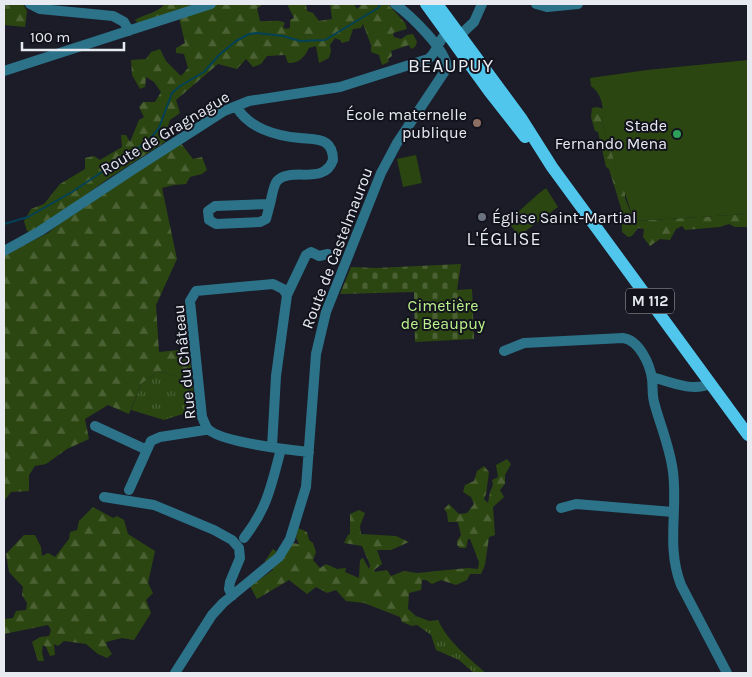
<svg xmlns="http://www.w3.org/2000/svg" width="752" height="677" viewBox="0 0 752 677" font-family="Karla,sans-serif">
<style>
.grass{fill:url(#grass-tufts)}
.forest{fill:url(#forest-firs)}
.cemetery{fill:url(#cemetery-stones)}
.pitch{fill:#2c4611}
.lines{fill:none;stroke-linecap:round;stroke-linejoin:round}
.stream{stroke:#034157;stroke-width:2}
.minor{stroke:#2c7289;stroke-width:10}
.major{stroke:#50c6ed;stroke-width:12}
.education-dot{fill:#8d6e63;stroke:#12131d;stroke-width:2}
.leisure-dot{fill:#2e9e5b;stroke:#12131d;stroke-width:2}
.worship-dot{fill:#6b7280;stroke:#12131d;stroke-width:2}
.labels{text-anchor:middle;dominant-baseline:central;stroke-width:4;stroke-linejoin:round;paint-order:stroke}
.shield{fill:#12131d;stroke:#a8aab1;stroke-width:1}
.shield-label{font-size:15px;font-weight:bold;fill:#e8eaf1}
.poi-label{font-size:16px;fill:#e8eaf1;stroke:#12131d;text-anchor:end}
.street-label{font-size:16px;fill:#e8eaf1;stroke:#12131d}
.park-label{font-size:16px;fill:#bbf28b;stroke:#12131d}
.neighbourhood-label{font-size:18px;letter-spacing:1px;fill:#e8eaf1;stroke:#12131d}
.quarter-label{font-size:19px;letter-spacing:1px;fill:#e8eaf1;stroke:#12131d}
</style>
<defs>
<pattern id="grass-tufts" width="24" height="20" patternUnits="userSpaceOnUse" patternTransform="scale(1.25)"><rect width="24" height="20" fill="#2c4611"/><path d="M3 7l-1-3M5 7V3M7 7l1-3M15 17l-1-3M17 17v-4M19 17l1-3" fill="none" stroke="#4b6134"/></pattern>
<pattern id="forest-firs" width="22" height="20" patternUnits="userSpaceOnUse" patternTransform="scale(1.25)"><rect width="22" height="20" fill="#2c4611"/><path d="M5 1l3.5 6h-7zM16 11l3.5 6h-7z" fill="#4b6134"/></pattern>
<pattern id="cemetery-stones" width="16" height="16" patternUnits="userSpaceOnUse" patternTransform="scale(1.25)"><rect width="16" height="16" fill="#2c4611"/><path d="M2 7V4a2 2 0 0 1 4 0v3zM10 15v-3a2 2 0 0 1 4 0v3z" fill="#4b6134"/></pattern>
</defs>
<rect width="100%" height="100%" fill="#1b1c27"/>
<!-- grass -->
<path class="grass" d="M 159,371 L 177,377 L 192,376 L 195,410 L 164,420 L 131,410 L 141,384 Z
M 416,616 L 429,621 L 438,620 C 448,642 469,658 486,673 L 474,673 L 459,660 L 436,650 L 431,635 L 417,625 L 412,626 Z"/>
<!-- forest -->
<path class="forest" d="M 4,4 L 23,4 L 27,11 L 25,27 L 4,25 Z
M 165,4 L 264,4 L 257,8 L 260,21 C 268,22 279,19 285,23 L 283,27 L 286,29 L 290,28 L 290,20 L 294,18 L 287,4 L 306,4 L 307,11 L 313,13 L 319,21 L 332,19 L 330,4 L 354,4 L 357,9 L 362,4 L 388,4 L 405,23 L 407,29 L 393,33 L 394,37 L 401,39 L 407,35 L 413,34 L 417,42 L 415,47 L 411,49 L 409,45 L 391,51 L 392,56 L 388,59 L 389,62 L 382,65 L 379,55 L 371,52 L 371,45 L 363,24 L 361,28 L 353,29 L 349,41 L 342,43 L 340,40 L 335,38 L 330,45 L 331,51 L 329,58 L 319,63 L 316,46 L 309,48 C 305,57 298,64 288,63 L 285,55 L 267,56 L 261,64 L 253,67 L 246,59 L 237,69 L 218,64 L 176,100 L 180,113 L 170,120 L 167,129 L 163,134 L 165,142 L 109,178 L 33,233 L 27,231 L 24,221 L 31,209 L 44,204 L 60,184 L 85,169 L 85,158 L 94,156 L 100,160 L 122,147 L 121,135 L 126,135 L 130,142 L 139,120 L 144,117 L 139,107 L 143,102 L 155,102 L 161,92 L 154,82 L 146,77 L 145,87 L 140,89 L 132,75 L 131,60 L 146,59 L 151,52 L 160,49 L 166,61 L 181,76 L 188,68 L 184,54 L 176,53 L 176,48 L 185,43 L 178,13 L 139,25 L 135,20 C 146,13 156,14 165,4 Z
M 597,107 L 604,109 L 602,123 L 625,192 L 625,198 L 634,221 L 748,214 L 748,227 L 735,227 L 729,224 L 720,227 L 685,230 L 682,226 L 676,229 L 670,240 L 660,239 L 650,246 L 643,237 L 644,229 L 638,228 L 632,236 L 628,237 L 622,232 L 621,208 L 609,169 L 606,167 L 598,132 L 595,131 L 591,117 L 592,108 Z
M 180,142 L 193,159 L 202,157 L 207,170 L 202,174 L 190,177 L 186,184 L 174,185 L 162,188 L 177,259 L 156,305 L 159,352 L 189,349 L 192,376 L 177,377 L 159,371 L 141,384 L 129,414 L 108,405 L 85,419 L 89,439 L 67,449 L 46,464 L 35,466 L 29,475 L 29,491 L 11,492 L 4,501 L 4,255 L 48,233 L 64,220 Z
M 507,459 L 511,464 L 505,475 L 505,484 L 500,490 L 504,497 L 493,507 L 495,535 L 489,537 L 485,565 L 481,574 L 470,574 L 467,580 L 456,585 L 441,580 L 432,584 L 426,580 L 422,580 L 421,590 L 409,593 L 408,609 L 416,616 L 412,626 L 402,622 L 400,617 L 364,603 L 346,601 L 336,590 L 327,593 L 316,587 L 307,594 L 289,580 L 257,599 L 250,586 L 273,570 L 265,561 L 273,549 L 282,556 L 292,543 L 299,544 L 296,538 L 298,528 L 307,532 L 309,540 L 313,543 L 316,552 L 313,560 L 320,568 L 326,564 L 337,569 L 346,568 L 345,572 L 359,578 L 360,560 L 363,558 L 369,569 L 370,565 L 362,546 L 344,543 L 348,535 L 350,534 L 350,514 L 359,510 L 365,513 L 360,526 L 361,534 L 396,536 L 409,542 L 391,550 L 377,550 L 382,564 L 374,570 L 375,572 L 387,570 L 391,576 L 404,571 L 417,573 L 468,568 L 478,569 L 479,562 L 470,539 L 468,539 L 466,548 L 460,548 L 457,545 L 457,541 L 461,535 L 458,522 L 448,522 L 447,513 L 444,509 L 449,504 L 459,514 L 467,513 L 474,504 L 471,497 L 463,492 L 465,485 L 474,481 L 477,471 L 484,466 L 489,472 L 486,494 L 484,499 L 488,503 L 490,492 L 493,485 L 492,480 L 498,477 L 496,465 Z
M 93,507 L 113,518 L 117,516 L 124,520 L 128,534 L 155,551 L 148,583 L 153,593 L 146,600 L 151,613 L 134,640 L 122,638 L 106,642 L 107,646 L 112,654 L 107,658 L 98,654 L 86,644 L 64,641 L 58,646 L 54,644 L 55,655 L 50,656 L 46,647 L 43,645 L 42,652 L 44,661 L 38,661 L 32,642 L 40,637 L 49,636 L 51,630 L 48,625 L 4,634 L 4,619 L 13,618 L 16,611 L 26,610 L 27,603 L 22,595 L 23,587 L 9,572 L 6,554 L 24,535 L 35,535 L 41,547 L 42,556 L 48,553 L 55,557 L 69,539 L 70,532 L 77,530 L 79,521 Z"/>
<!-- cemetery -->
<path class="cemetery" d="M 461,264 L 457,290 L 472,289 L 474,339 L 415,342 L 414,292 L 340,294 L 351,267 L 376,268 Z"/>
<!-- pitch -->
<path class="pitch" d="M 748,60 L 748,214 L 634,221 L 602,123 C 604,109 603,95 591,86 L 590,78 L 647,70 Z
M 416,155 L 422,183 L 403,187 L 397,159 Z
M 546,188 L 558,207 L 519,236 L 507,221 C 521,211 532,198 546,188 Z"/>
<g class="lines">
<!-- stream -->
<path class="stream" d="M 4,224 L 28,217 L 72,192 L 148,141 L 159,128 L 172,93 L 180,86 L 204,72 L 219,55 L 236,41 L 249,34 L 257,33 L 283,36 L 300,41 L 325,40 L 378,8 L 381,4"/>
<!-- minor -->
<path class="minor" d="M 30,4 L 40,9 L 113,16 L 124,22 L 129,31
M 536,4 L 547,7 L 578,4
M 460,35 L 474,22 L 482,4
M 4,71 L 211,4
M 236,106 C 248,128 276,136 300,138 C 308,139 319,138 326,143 C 332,147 333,154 333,160 C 324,186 291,166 277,181 C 273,186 272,197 270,204 L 215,206 L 208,211 L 209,220 L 216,224 L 260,222 L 266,219 L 270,204
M 4,251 L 40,231 L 132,170 L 224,111 L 249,101 L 340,87 L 428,59 C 438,52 437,41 447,33
M 287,295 L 306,255 L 311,252 L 319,256 L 328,254
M 504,351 L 524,343 L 623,338 C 639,340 650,364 652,379 C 653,387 652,394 654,402 C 660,425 670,447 673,472 C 678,511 666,546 681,585 L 727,673
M 652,377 C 670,382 692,392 710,384
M 95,426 L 147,450
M 272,447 L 276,376 L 287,295 L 283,289 L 273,284 L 196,291 L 190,301 L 202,417 C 204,421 205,425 207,428 C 218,442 290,450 309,452
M 129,490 L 151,441 L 160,437 L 205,430 L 207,428
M 104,497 L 154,505 L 214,530 L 232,540 L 239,548 L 240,558 L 230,582 L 229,589 L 232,596
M 561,508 L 576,504 L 673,512
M 244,538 C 268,507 271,486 281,449
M 175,673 L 212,615 L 223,603 L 279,557 L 290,539 L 306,487 L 316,354 L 326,312 L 381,173 L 397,143 L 447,68 C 447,50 410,15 395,4"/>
<!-- major -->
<path class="major" d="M 426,4 L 489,91 L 525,137
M 437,4 L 521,118 L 552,167 L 748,435"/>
</g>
<!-- markers -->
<circle class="education-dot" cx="477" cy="123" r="5"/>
<circle class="leisure-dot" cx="677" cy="134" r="5"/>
<circle class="worship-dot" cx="482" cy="217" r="5"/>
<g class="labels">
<!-- shield labels -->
<rect class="shield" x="626" y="288.5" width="48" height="25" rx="4"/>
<g class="shield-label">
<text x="650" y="301">M 112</text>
</g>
<!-- poi labels -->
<g class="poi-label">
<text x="467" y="114">École maternelle<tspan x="467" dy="18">publique</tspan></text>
<text x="667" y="125">Stade<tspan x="667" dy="18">Fernando Mena</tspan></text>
<text x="492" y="217" text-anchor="start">Église Saint-Martial</text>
</g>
<!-- street labels -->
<g class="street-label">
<text transform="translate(165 133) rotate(-31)">Route de Gragnague</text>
<text transform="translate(337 248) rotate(-69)">Route de Castelmaurou</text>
<text transform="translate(184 362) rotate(-96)">Rue du Château</text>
</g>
<!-- park labels -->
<g class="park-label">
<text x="443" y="305">Cimetière<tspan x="443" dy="18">de Beaupuy</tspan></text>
</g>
<!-- neighbourhood labels -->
<g class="neighbourhood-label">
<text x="504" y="239">L'ÉGLISE</text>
</g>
<!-- quarter labels -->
<g class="quarter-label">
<text x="451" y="66">BEAUPUY</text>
</g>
</g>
<!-- border -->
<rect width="752" height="677" fill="none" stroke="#e8eaf1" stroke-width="10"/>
<!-- scale -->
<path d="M22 42v8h102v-8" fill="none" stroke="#e8eaf1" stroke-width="2.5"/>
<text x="30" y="42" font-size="15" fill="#e8eaf1" stroke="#12131d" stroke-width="4" paint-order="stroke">100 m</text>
</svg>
